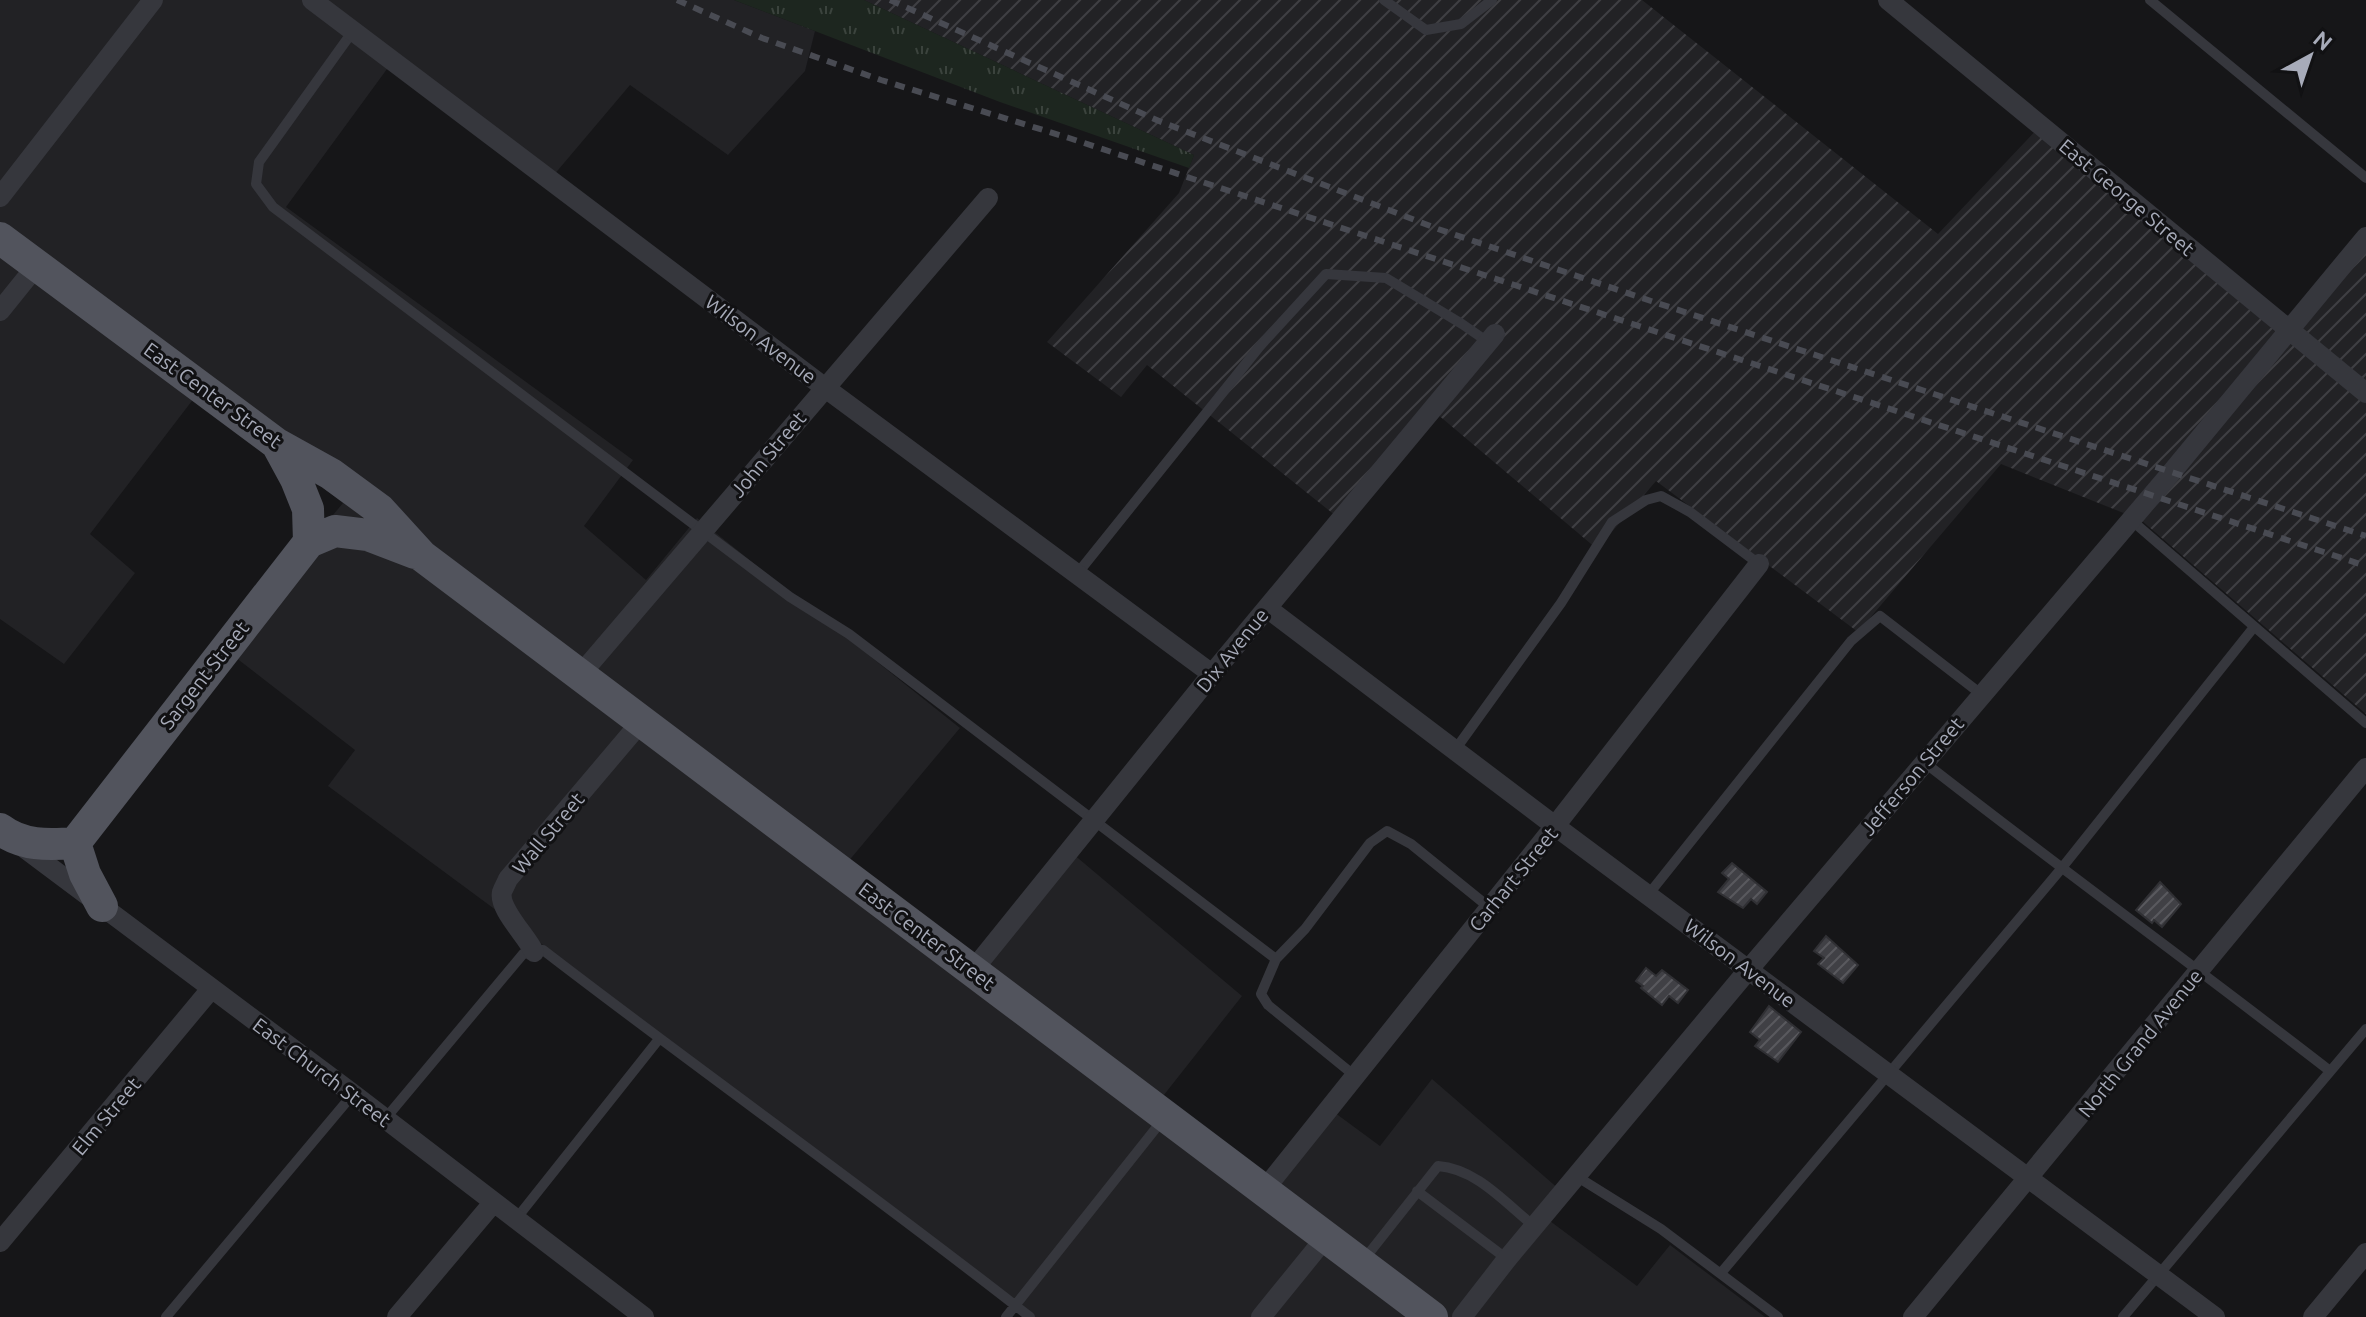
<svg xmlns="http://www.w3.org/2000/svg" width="2366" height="1317" viewBox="0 0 2366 1317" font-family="Ubuntu,sans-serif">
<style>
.built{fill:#222225}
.industrial{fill:url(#industrial-furrows)}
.grass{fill:url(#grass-tufts)}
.building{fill:url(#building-hatch);stroke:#303034;stroke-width:2}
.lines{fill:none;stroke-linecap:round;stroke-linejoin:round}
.service{stroke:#36373d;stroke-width:10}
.minor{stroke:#36373d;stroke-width:20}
.primary{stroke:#52545d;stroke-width:32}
.rail{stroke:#494b53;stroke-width:6;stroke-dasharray:10 8;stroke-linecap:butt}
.labels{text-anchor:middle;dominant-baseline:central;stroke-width:6;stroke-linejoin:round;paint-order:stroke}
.street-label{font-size:20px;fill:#a7abb9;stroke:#111113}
</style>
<defs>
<pattern id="industrial-furrows" width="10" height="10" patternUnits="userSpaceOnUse" patternTransform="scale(2)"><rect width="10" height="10" fill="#222225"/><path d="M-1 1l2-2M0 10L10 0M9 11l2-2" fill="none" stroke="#3f3f43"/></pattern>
<pattern id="grass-tufts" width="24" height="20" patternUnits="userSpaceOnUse" patternTransform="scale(2)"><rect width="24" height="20" fill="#1d261f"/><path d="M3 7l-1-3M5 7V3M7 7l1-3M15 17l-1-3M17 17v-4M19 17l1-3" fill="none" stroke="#3b433d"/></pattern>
<pattern id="building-hatch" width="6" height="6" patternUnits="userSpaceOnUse" patternTransform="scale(2)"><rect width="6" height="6" fill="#404045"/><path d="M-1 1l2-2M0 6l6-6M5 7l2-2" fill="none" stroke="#59595e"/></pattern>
</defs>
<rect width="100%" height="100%" fill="#161618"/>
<!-- built -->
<path class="built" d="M 0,0 L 734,0 L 815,31 L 805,71 L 728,155 L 630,85 L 553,176 L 398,54 L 286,207 L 633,460 L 584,526 L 646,580 L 697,518 L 960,728 L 842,869 L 973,965 L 1066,848 L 1242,996 L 1156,1105 L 1261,1188 L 1323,1104 L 1380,1146 L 1432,1079 L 1560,1190 L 1542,1215 L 1637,1286 L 1670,1245 L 1765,1317 L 1025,1317 L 543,945 L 328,786 L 355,750 L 222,647 L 343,503 L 198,393 L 90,534 L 135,573 L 64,664 L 0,619 Z"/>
<!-- industrial -->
<path class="industrial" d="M 864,0 L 1642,0 L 1938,234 L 2042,124 L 2290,327 L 2366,236 L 2366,714 L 2141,520 L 2001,464 L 1858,632 L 1656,481 L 1597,549 L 1430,408 L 1336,516 L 1147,365 L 1121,397 L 1047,342 L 1179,193 L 1194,155 Z"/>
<!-- grass -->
<path class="grass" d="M 734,0 L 864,0 L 1194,155 L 1189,168 L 1000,102 Z"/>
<!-- building -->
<path class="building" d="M 1732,863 L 1767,892 L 1757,904 L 1751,899 L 1743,908 L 1718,892 L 1729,879 L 1722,873 Z
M 2160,882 L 2181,904 L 2162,927 L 2154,920 L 2152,923 L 2136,910 Z
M 1826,936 L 1858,965 L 1843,983 L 1818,964 L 1824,958 L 1814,951 Z
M 1646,968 L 1656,976 L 1662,970 L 1688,990 L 1678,1003 L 1669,996 L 1662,1005 L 1641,988 L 1643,986 L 1636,981 Z
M 1769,1006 L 1801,1032 L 1778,1062 L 1755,1046 L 1760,1040 L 1750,1032 Z"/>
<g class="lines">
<!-- service -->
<path class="service" d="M 1384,0 L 1426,30 L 1461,24 L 1492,0
M 2150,0 L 2366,178
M 353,31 L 259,162 L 256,184 L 273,207 L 790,597 L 849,634 L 1276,959 L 1261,994 L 1268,1005 L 1355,1076
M 2130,519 L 2366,723
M 1077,574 L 1260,346 L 1326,274 L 1386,278 L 1462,324 L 1488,342
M 1455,750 L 1561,603 L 1612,522 L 1646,500 L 1661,496 L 1690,512 L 1759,564
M 1924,762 C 2058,867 2196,967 2330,1071
M 1648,895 L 1851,641 L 1880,616 L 1981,694
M 1276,959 L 1305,929 L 1370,843 L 1387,831 L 1411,844 L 1490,908
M 385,1119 L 523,954 L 543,950 C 704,1074 870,1191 1030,1317
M 1576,1176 L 1661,1229 L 1778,1317
M 1417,1191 L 1507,1259
M 516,1219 L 659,1039
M 1362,1262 L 1438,1166 C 1477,1169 1505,1203 1534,1226
M 1721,1273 L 2061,869 L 2254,627
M 166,1317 L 353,1094
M 1006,1317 L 1164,1118
M 2123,1317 L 2366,1029"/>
<!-- minor -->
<path class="minor" d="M 312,0 L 824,387 L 1212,674
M 1888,0 L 2366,393
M 0,197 L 153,0
M 0,311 L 37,265
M 1267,608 L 1555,826 L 2215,1317
M 580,675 L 988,198
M 19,844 L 353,1094 L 644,1317
M 534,952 C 527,936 498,909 502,892 C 502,891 508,880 508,879 L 641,722
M 973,970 L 1212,674 L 1495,334
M 1264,1190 L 1555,826 L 1759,564
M 0,1242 L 211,989
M 397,1317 L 493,1203
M 1261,1317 L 1326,1237
M 1462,1317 L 1507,1259 L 1749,969 L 2171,473 L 2366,237
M 1913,1317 L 2366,768
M 2313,1317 L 2366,1253"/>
<!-- primary -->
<path class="primary" d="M 0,238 L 277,444 L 331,474 L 380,510 L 422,556 L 1432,1317
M 309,542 L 335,531 L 368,535 L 415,553
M 0,829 C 22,846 48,845 75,843 L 309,542 L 308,509 L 296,479 L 277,444
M 75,843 L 85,874 L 102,906"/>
<!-- rail -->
<path class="rail" d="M 677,0 L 762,38 L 881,80 L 1069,138 L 2366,566
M 890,0 L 1159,121 L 1438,229 L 1651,301 L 2366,536"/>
</g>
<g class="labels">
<!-- street labels -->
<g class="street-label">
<text transform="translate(2127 197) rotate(40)">East George Street</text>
<text transform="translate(761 339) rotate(37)">Wilson Avenue</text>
<text transform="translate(213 395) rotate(36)">East Center Street</text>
<text transform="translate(768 454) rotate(-50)">John Street</text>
<text transform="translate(1232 650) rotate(-51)">Dix Avenue</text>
<text transform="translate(204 675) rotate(-52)">Sargent Street</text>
<text transform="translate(1912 776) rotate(-50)">Jefferson Street</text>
<text transform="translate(548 833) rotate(-50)">Wall Street</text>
<text transform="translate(1513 879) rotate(-51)">Carhart Street</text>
<text transform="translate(927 936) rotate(37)">East Center Street</text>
<text transform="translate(1740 963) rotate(37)">Wilson Avenue</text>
<text transform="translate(2140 1043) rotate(-51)">North Grand Avenue</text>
<text transform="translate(322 1072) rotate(37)">East Church Street</text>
<text transform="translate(106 1116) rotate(-50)">Elm Street</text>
</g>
</g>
<!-- north arrow -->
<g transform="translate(2310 56) rotate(40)" stroke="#111113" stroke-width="6" paint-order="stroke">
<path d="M0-6L14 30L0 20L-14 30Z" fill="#a7abb9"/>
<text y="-12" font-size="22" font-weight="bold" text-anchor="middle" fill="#a7abb9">N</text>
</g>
</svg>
